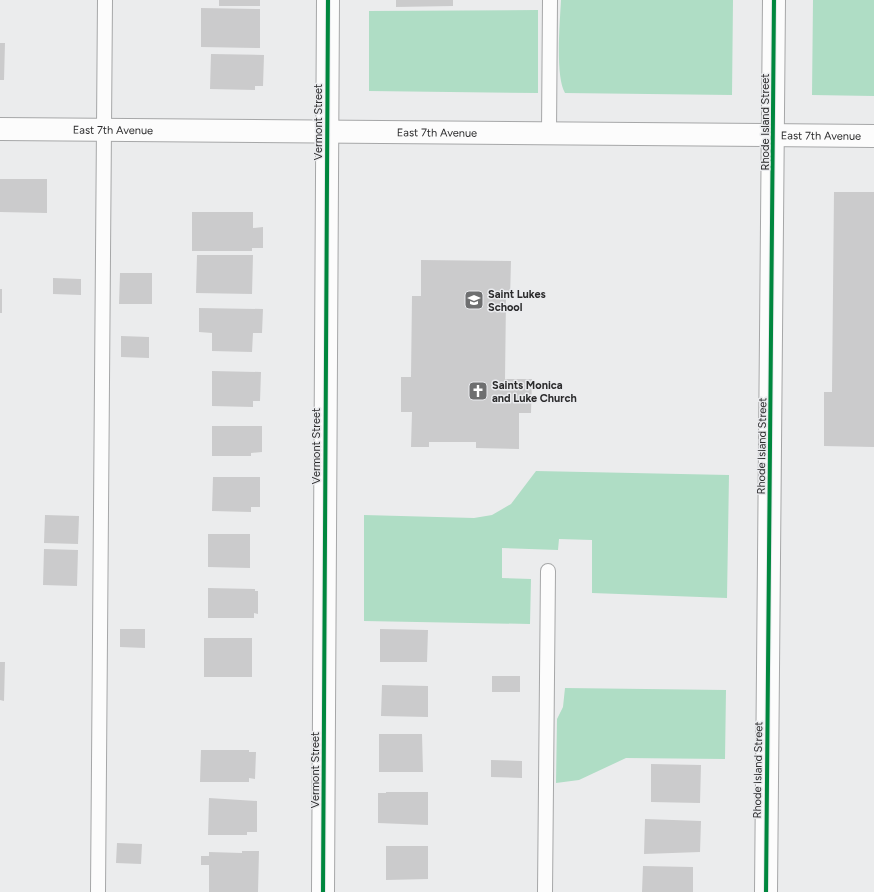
<svg xmlns="http://www.w3.org/2000/svg" width="874" height="892" viewBox="0 0 874 892" font-family="Figtree,sans-serif">
<style>
.green{fill:#afddc5}
.building{fill:#cbcbcc}
.lines{fill:none;stroke-linecap:round;stroke-linejoin:round}
.lane-casing{stroke:#a6a7a8;stroke-width:16}
.street-casing{stroke:#a6a7a8;stroke-width:24}
.lane{stroke:#fcfcfc;stroke-width:14}
.street{stroke:#fcfcfc;stroke-width:22}
.cycleway-casing{stroke:#eaebee;stroke-width:6}
.cycleway{stroke:#00873e;stroke-width:4}
.labels{text-anchor:middle;dominant-baseline:central;stroke-width:3;stroke-linejoin:round;paint-order:stroke}
.street-label{font-size:11px;fill:#2b2b2c;stroke:#eaebee}
.poi-label{font-size:11px;font-weight:bold;fill:#2b2b2c;stroke:#eaebee;text-anchor:start}
</style>
<rect width="100%" height="100%" fill="#ebeced"/>
<!-- green -->
<path class="green" d="M 561,0 L 733,0 L 732,95 L 565,93 C 555,76 560,22 561,0 Z
M 813,0 L 874,0 L 874,96 L 812,95 Z
M 538,10 L 538,93 L 369,91 L 369,11 Z
M 536,471 L 729,475 L 727,598 L 592,593 L 592,540 L 559,539 L 558,550 L 502,548 L 502,578 L 531,579 L 530,624 L 364,621 L 364,515 L 474,518 L 492,515 L 511,504 Z
M 565,688 L 726,690 L 725,759 L 626,758 L 579,780 L 556,783 L 557,719 L 563,707 Z"/>
<!-- building -->
<path class="building" d="M 219,0 L 260,0 L 260,6 L 219,6 Z
M 396,0 L 453,0 L 453,6 L 396,7 Z
M 201,8 L 260,9 L 260,48 L 201,47 Z
M 0,43 L 5,43 L 4,80 L 0,80 Z
M 211,54 L 264,55 L 263,86 L 255,86 L 255,90 L 210,89 Z
M 0,179 L 47,179 L 47,213 L 0,212 Z
M 834,192 L 874,192 L 874,447 L 824,446 L 824,392 L 832,392 Z
M 192,212 L 253,212 L 253,228 L 263,227 L 263,248 L 252,248 L 252,251 L 192,251 Z
M 197,255 L 253,255 L 252,294 L 196,293 Z
M 421,260 L 511,261 L 510,299 L 506,299 L 505,379 L 532,379 L 531,413 L 519,413 L 519,449 L 476,448 L 476,442 L 429,442 L 429,447 L 411,447 L 412,412 L 401,412 L 401,377 L 411,377 L 412,296 L 421,296 Z
M 120,273 L 152,273 L 152,304 L 119,304 Z
M 53,278 L 81,279 L 81,295 L 53,294 Z
M 0,289 L 2,289 L 2,313 L 0,313 Z
M 199,308 L 263,309 L 262,333 L 253,333 L 252,352 L 212,351 L 212,333 L 199,332 Z
M 121,336 L 149,337 L 149,358 L 121,357 Z
M 212,371 L 261,372 L 260,401 L 253,401 L 253,407 L 212,406 Z
M 212,426 L 262,426 L 262,452 L 251,453 L 251,456 L 212,456 Z
M 213,477 L 260,477 L 260,507 L 251,507 L 251,512 L 212,511 Z
M 45,515 L 79,516 L 78,544 L 44,543 Z
M 208,534 L 250,534 L 250,568 L 208,567 Z
M 44,549 L 78,550 L 77,586 L 43,585 Z
M 208,588 L 255,589 L 255,591 L 258,591 L 258,614 L 254,613 L 254,618 L 208,618 Z
M 120,629 L 145,629 L 145,648 L 120,647 Z
M 380,629 L 428,630 L 427,662 L 380,662 Z
M 204,638 L 252,638 L 252,677 L 204,677 Z
M 0,662 L 5,662 L 4,701 L 0,700 Z
M 492,676 L 520,676 L 520,692 L 492,692 Z
M 382,685 L 428,686 L 428,717 L 381,716 Z
M 379,734 L 422,734 L 423,772 L 379,772 Z
M 201,750 L 249,750 L 249,752 L 256,752 L 255,779 L 249,778 L 249,782 L 200,782 Z
M 491,760 L 522,761 L 522,778 L 491,777 Z
M 651,764 L 701,765 L 700,803 L 651,802 Z
M 386,792 L 428,792 L 428,825 L 378,823 L 378,793 L 386,793 Z
M 209,798 L 257,801 L 257,832 L 247,832 L 247,835 L 208,835 Z
M 645,819 L 701,821 L 700,852 L 644,854 Z
M 117,843 L 142,844 L 141,864 L 116,863 Z
M 386,846 L 428,846 L 428,879 L 386,880 Z
M 242,851 L 259,851 L 258,892 L 209,892 L 209,865 L 201,865 L 201,856 L 209,856 L 209,852 L 242,853 Z
M 643,866 L 693,867 L 693,892 L 642,892 Z"/>
<g class="lines">
<defs>
<path id="lane" d="M 549,132 L 550,0
M 98,892 L 105,0
M 545,892 L 548,571"/>
<g id="street">
<path id="s1" d="M 0,129 L 874,136"/>
<path d="M 323,892 L 328,0"/>
<path d="M 766,892 L 774,0"/>
</g>
</defs>
<!-- lane casing -->
<use href="#lane" class="lane-casing"/>
<!-- street casing -->
<use href="#street" class="street-casing"/>
<!-- lane -->
<use href="#lane" class="lane"/>
<!-- street -->
<use href="#street" class="street"/>
<defs>
<path id="cycleway" d="M 323,892 L 328,0
M 766,892 L 774,0"/>
</defs>
<!-- cycleway casing -->
<use href="#cycleway" class="cycleway-casing"/>
<!-- cycleway -->
<use href="#cycleway" class="cycleway"/>
</g>
<!-- icons -->
<defs>
<symbol id="school-square" viewBox="-11 -11 22 22"><rect x="-9" y="-9" width="18" height="18" rx="4" fill="#6e6f70" stroke="#eaebee"/><path d="M0-5L7-2L0 1L-7-2ZM-4 1L0 2.5L4 1V4Q0 6-4 4Z" fill="#fff"/></symbol>
<symbol id="church-square" viewBox="-11 -11 22 22"><rect x="-9" y="-9" width="18" height="18" rx="4" fill="#6e6f70" stroke="#eaebee"/><path d="M-1.2-6h2.4v3.5h3.3v2.4h-3.3V6h-2.4V-.1h-3.3v-2.4h3.3Z" fill="#fff"/></symbol>
</defs>
<g fill-rule="evenodd">
<use href="#school-square" x="463" y="289" width="22" height="22"/>
<use href="#church-square" x="467" y="380" width="22" height="22"/>
</g>
<g class="labels">
<!-- street labels -->
<g class="street-label">
<text transform="translate(318 122) rotate(-90)">Vermont Street</text>
<text transform="translate(765 122) rotate(-90)">Rhode Island Street</text>
<text stroke="none"><textPath href="#s1" startOffset="113">East 7th Avenue</textPath></text>
<text stroke="none"><textPath href="#s1" startOffset="437">East 7th Avenue</textPath></text>
<text stroke="none"><textPath href="#s1" startOffset="821">East 7th Avenue</textPath></text>
<text transform="translate(316 446) rotate(-90)">Vermont Street</text>
<text transform="translate(762 446) rotate(-89)">Rhode Island Street</text>
<text transform="translate(315 770) rotate(-90)">Vermont Street</text>
<text transform="translate(758 770) rotate(-89)">Rhode Island Street</text>
</g>
<!-- poi labels -->
<g class="poi-label">
<text x="488" y="294">Saint Lukes<tspan x="488" dy="13">School</tspan></text>
<text x="492" y="385">Saints Monica<tspan x="492" dy="13">and Luke Church</tspan></text>
</g>
</g>
</svg>
